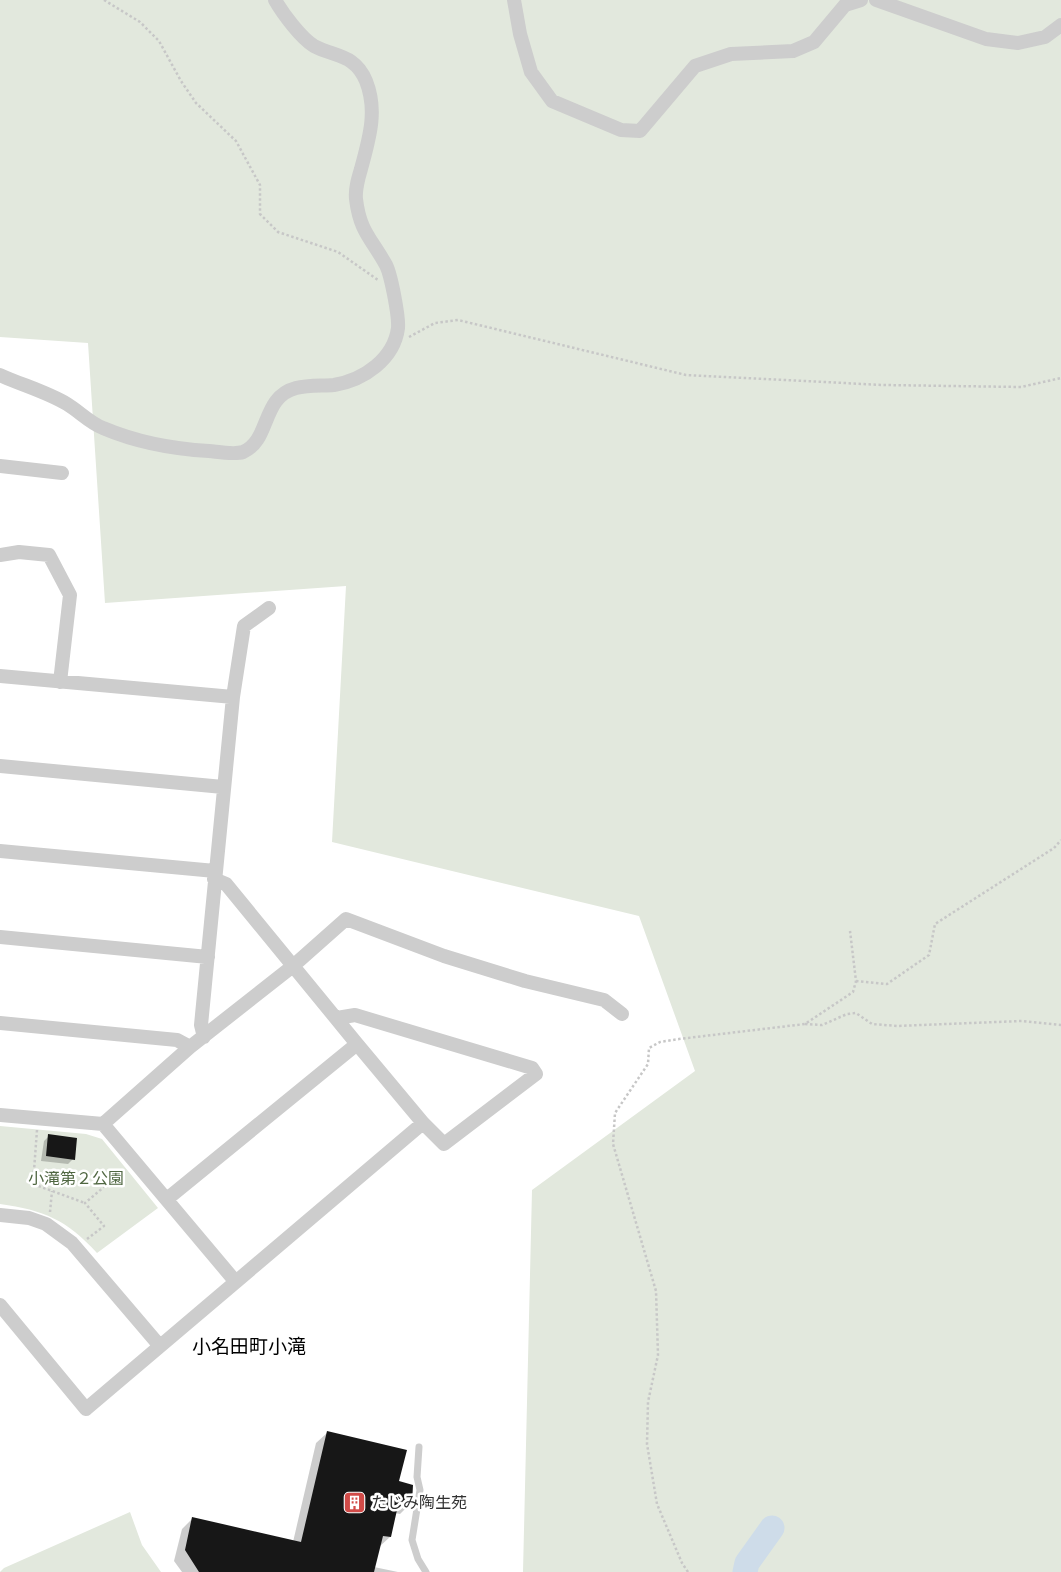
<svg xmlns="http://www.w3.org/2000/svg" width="1061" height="1572" viewBox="0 0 1061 1572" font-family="Quicksand,'Noto Sans JP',sans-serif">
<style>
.green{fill:#e2e8dd}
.shadow{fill:#0003}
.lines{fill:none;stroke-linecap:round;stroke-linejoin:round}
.river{stroke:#cedce9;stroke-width:25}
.building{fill:#171717}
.path{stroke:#c7c7c7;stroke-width:2.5;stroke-dasharray:2.5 2.5;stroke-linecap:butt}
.lane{stroke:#cdcdcd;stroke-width:7}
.street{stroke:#cdcdcd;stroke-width:14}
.labels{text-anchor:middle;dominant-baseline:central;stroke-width:5;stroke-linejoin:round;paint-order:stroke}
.park-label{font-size:16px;fill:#506742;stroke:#fff}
.poi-label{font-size:16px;fill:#303030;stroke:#fff;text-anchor:start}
.quarter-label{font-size:19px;fill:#000;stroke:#fff}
</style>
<rect width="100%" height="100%" fill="#fff"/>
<!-- green -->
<path class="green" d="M 0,0 L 1061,0 L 1061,1572 L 523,1572 L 532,1190 L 695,1071 L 639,916 L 332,842 L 346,586 L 105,603 L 88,343 L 0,337 Z
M 0,1126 L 86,1134 L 102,1139 L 158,1208 L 97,1253 C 67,1220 44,1210 0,1204 Z
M 130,1512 L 142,1545 L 161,1572 L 0,1572 L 4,1568 Z"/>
<!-- shadow -->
<path class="shadow" d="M 49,1136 L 73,1159 L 68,1164 L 41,1161 L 44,1141 Z
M 327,1433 L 398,1482 L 411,1503 L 400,1514 L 395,1513 L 390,1537 L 379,1547 L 374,1567 L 398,1572 L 182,1572 L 174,1561 L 182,1529 L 193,1518 L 293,1542 L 316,1443 Z"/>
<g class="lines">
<!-- river -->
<path class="river" d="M 745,1572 L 747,1563 L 772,1528"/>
</g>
<!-- building -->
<path class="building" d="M 48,1134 L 77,1138 L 75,1160 L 46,1156 Z
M 327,1431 L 407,1450 L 399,1481 L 413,1485 L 412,1504 L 399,1501 L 391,1537 L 383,1536 L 374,1572 L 199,1572 L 185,1550 L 192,1517 L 301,1542 Z"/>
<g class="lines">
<!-- path -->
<path class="path" d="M 104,0 L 140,22 L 159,41 L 181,81 L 196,103 L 236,141 L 260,185 L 260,214 L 278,232 L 338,252 L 378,280
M 409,337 L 435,323 L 458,320 L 686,375 L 883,385 L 1021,387 L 1061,378
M 856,981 L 887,984 L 929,955 L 935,924 L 1054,848 L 1061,840
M 805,1024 L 822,1025 L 847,1014 L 856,1013 L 872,1024 L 897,1026 L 1022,1021 L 1061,1025
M 37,1130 L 33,1184 L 85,1203
M 50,1212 L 52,1191
M 87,1239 L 104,1226 L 85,1203 L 124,1170
M 688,1572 L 682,1563 L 657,1504 L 647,1444 L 648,1402 L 658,1355 L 656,1291 L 613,1144 L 615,1113 L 648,1064 L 649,1048 L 660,1042 L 679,1039 L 805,1024 L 853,992 L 856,981 L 850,931"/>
<!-- lane -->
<path class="lane" d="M 419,1447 L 417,1477 L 420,1490 L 412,1540 L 418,1559 L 426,1572"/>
<!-- street -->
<path class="street" d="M 514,0 L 520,34 L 531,72 L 552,101 L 621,130 L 640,131 L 695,66 L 731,54 L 793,51 L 814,42 L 845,5 L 861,0
M 876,0 L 986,39 L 1018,43 L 1045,37 L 1061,25
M 0,375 C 22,385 47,392 67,404 C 80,412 90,423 103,428 C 136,442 173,449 209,451 C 219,452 234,455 243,452 C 271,440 261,397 296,388 C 308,385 322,386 334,385 C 364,380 394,359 398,328 C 399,316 391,275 386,265 C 371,238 360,232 356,199 C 355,189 358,179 361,169 C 369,139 378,111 366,81 C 355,54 335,57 314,46 C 301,38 283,14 275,0
M 0,466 L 62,473
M 0,555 L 19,552 L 49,555 L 70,595 L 60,682
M 0,676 L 233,697 L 201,1025 L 204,1037
M 233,697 L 244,626 L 269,608
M 0,766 L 223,787
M 0,851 L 215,871
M 214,879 L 226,884 L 357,1044 L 423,1123 L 444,1144 L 536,1074 L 532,1068 L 355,1015 L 337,1018
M 0,937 L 208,957
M 0,1023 L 177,1040 L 190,1047
M 0,1115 L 103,1124 L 235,1281
M 103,1124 L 190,1047 L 293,966 L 346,919 L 444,956 L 525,981 L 604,1000 L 622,1014
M 167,1199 L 357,1044
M 0,1215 L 29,1218 L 46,1224 L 72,1243 L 159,1345
M 0,1305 L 86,1409 L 423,1123"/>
</g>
<!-- icons -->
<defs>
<symbol id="building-square" viewBox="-11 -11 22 22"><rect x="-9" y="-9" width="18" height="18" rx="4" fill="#d14b48" stroke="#fff"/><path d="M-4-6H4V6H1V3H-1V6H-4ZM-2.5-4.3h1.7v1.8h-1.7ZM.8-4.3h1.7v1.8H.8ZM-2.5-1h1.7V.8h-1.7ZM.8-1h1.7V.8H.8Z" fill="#fff"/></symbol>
</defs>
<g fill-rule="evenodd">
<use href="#building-square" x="342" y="1490" width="25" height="25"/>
</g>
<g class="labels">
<!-- park labels -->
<g class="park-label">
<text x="76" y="1178">小滝第２公園</text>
</g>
<!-- poi labels -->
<g class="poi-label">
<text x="371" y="1502">たじみ陶生苑</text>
</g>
<!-- quarter labels -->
<g class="quarter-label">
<text x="249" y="1346">小名田町小滝</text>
</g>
</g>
</svg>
